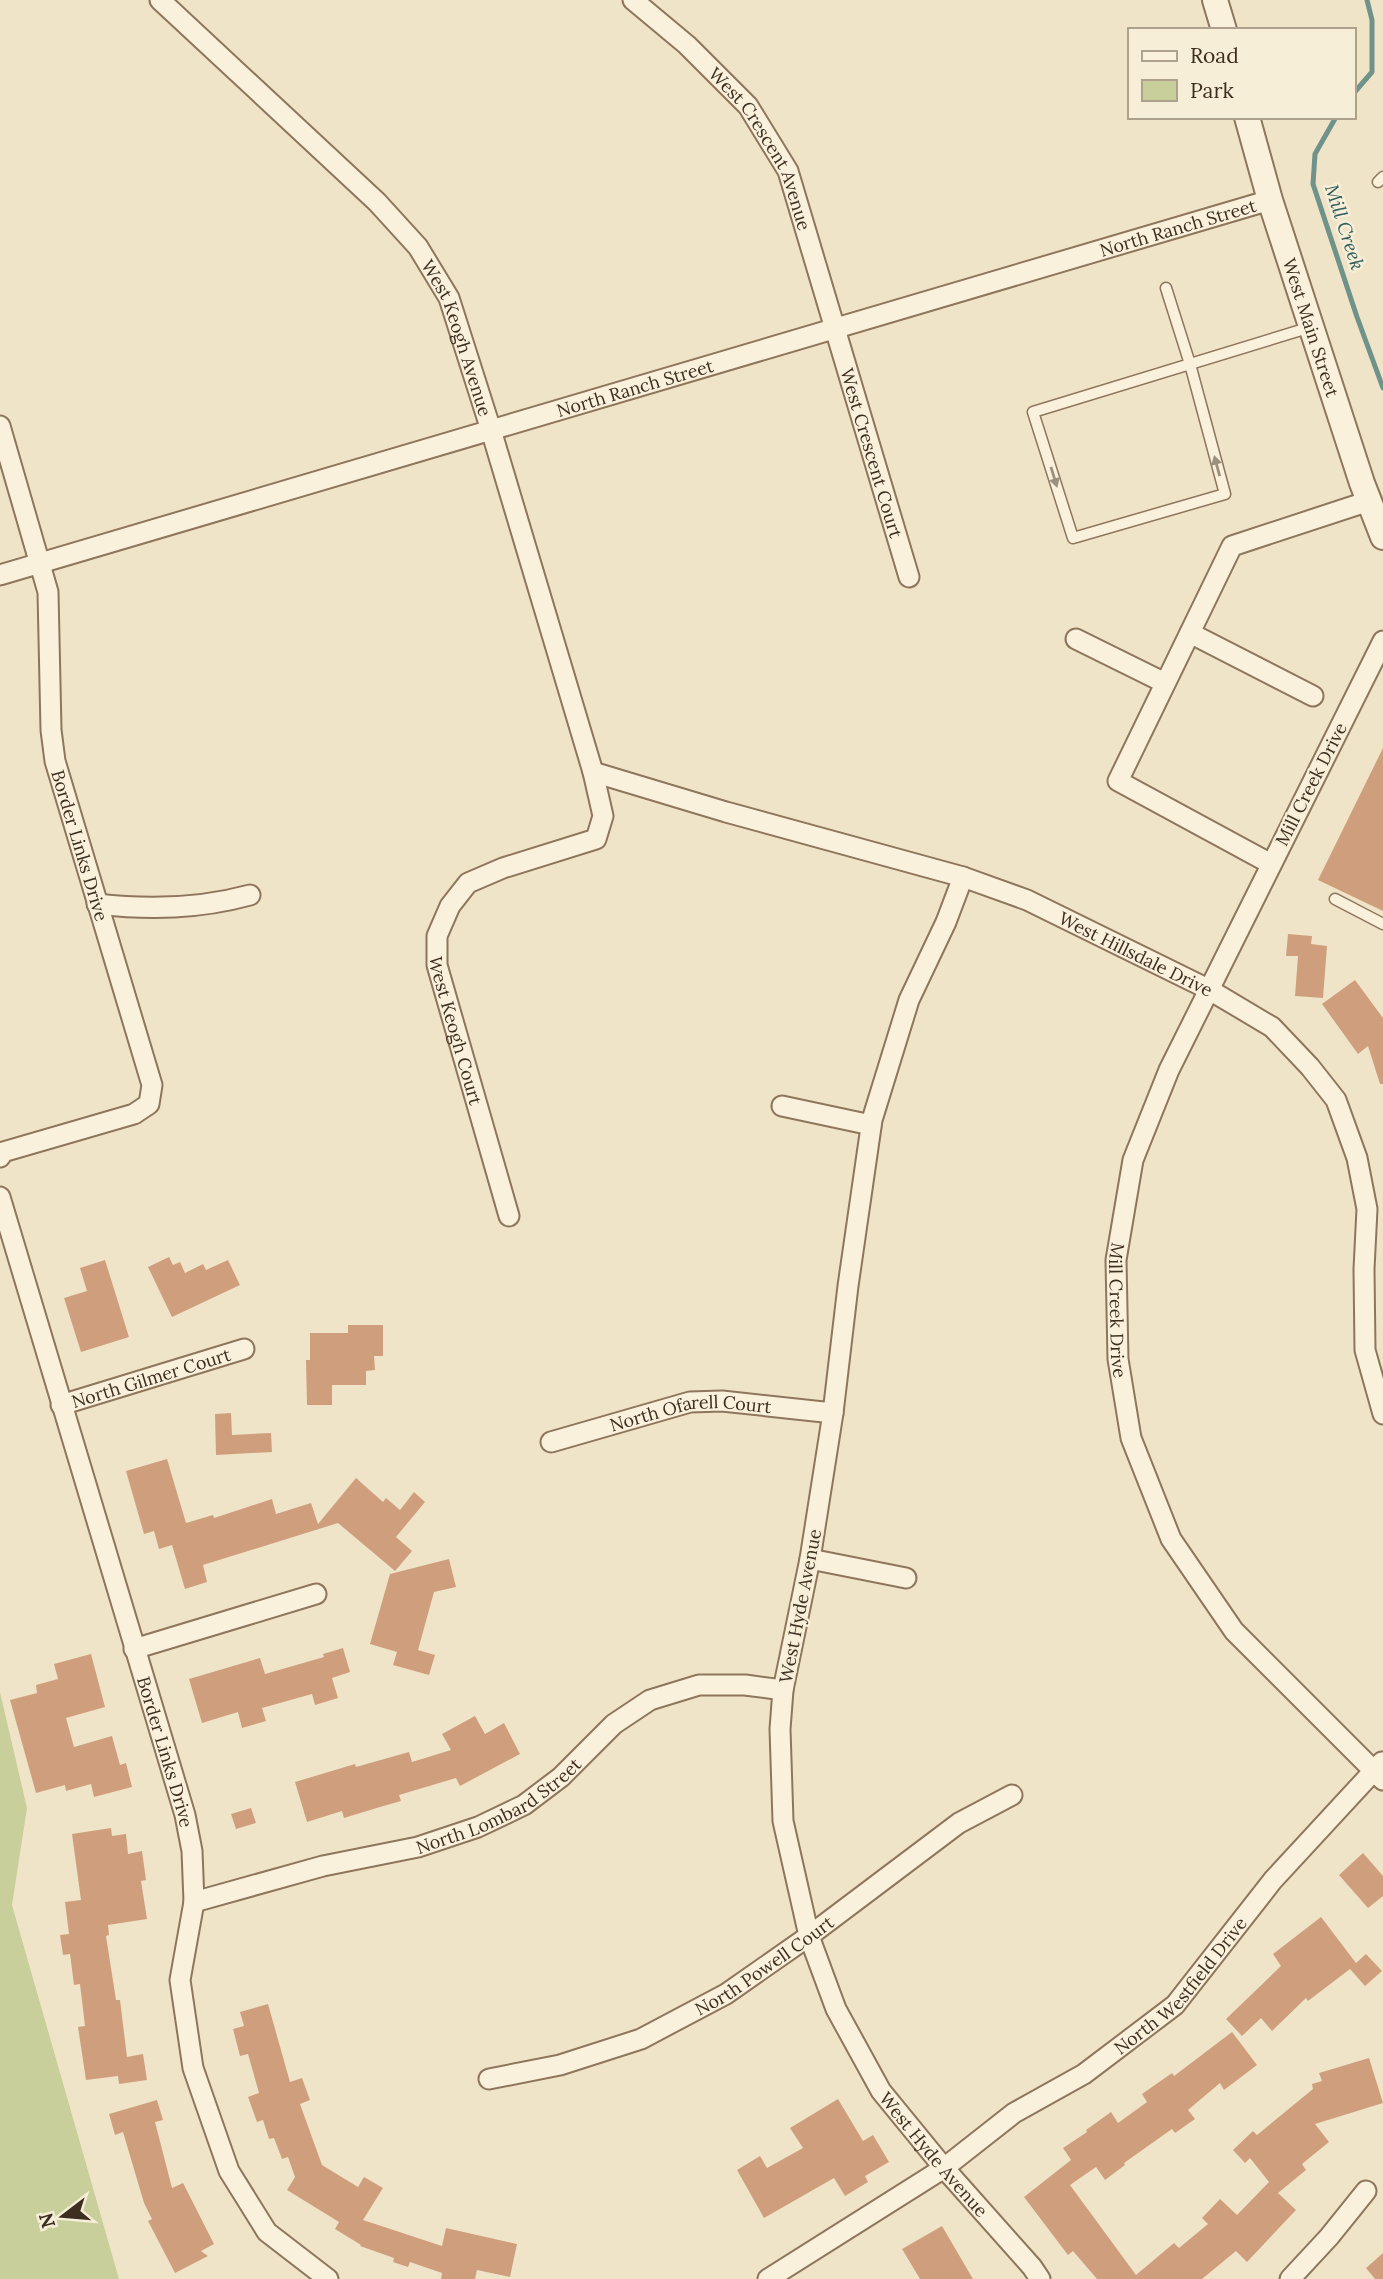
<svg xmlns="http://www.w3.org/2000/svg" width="1383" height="2279" viewBox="0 0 1383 2279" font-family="Lora,serif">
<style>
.green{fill:#c9cf9b}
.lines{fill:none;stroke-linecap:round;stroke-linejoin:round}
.stream{stroke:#6f938a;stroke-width:5}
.building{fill:#cf9f7d}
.service-casing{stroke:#8d765c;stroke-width:13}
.minor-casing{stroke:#8d765c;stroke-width:23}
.tertiary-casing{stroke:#8d765c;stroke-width:28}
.service{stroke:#faf1dc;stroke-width:10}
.minor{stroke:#faf1dc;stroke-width:19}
.tertiary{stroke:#faf1dc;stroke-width:24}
.oneway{fill:#9c907e}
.labels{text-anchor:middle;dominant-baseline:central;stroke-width:5;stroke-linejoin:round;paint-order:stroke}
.street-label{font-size:18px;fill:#3d2e20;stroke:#f7eed8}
.water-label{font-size:19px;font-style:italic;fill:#2f5d5a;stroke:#f7eed8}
</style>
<rect width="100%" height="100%" fill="#f0e4c8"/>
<!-- green -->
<path class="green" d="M 0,1692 L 27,1808 L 12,1905 L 119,2279 L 0,2279 Z"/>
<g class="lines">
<!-- stream -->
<path class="stream" d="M 1353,94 L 1372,72 L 1372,20 L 1367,0
M 1336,117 L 1315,154 L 1313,184 L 1357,317 L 1383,388"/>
</g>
<!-- building -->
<path class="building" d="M 1383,748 L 1383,911 L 1318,880 Z
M 1288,934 L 1312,936 L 1311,944 L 1327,946 L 1323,998 L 1295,996 L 1298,956 L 1286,956 Z
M 1355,980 L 1383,1018 L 1383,1084 L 1380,1084 L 1368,1046 L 1358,1054 L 1322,1004 Z
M 169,1257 L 173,1265 L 180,1262 L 185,1273 L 203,1264 L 206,1270 L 228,1260 L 240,1285 L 172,1317 L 148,1267 Z
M 105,1260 L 129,1337 L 81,1352 L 64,1298 L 87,1291 L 80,1268 Z
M 348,1325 L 383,1325 L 383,1356 L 374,1356 L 375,1370 L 366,1371 L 366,1385 L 332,1385 L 332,1405 L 307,1405 L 306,1360 L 310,1360 L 310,1333 L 348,1333 Z
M 231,1413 L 232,1435 L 271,1433 L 272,1452 L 216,1455 L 215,1414 Z
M 167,1459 L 186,1523 L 213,1515 L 214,1518 L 272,1499 L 276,1514 L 311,1503 L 318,1524 L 356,1478 L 383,1502 L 386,1498 L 400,1510 L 414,1492 L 425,1502 L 396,1537 L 412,1551 L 395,1571 L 338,1523 L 203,1565 L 207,1582 L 185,1589 L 172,1545 L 159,1549 L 154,1531 L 144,1534 L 126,1471 Z
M 449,1559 L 456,1587 L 434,1592 L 418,1650 L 435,1655 L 429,1675 L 393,1665 L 397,1652 L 370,1644 L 390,1574 Z
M 343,1648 L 350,1672 L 332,1678 L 338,1698 L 315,1705 L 312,1694 L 262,1708 L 266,1721 L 242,1728 L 238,1712 L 202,1723 L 189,1679 L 260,1658 L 265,1674 L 324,1657 L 323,1654 Z
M 91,1654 L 105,1707 L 66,1718 L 74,1747 L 112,1736 L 120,1765 L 126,1763 L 132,1787 L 94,1797 L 91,1784 L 66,1791 L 65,1785 L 36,1793 L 10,1700 L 37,1693 L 36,1685 L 58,1679 L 54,1664 Z
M 475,1716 L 485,1734 L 504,1723 L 520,1754 L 460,1786 L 456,1778 L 399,1795 L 401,1801 L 380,1807 L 344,1818 L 342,1811 L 307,1822 L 295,1782 L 355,1764 L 356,1767 L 409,1752 L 412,1762 L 451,1750 L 442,1734 Z
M 251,1808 L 256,1823 L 236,1829 L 231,1814 Z
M 111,1828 L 112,1836 L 126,1834 L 128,1854 L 142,1851 L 146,1880 L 141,1881 L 147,1919 L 108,1925 L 109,1935 L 106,1936 L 116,2000 L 120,2000 L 127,2057 L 143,2054 L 147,2080 L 119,2084 L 118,2076 L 86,2080 L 78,2027 L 85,2026 L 80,1984 L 74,1985 L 70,1954 L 63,1955 L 60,1935 L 69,1934 L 65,1902 L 81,1900 L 72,1834 Z
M 1363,1853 L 1383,1876 L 1383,1896 L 1368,1908 L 1339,1875 Z
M 1321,1917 L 1356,1963 L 1366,1954 L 1382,1971 L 1365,1986 L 1350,1969 L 1308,2001 L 1306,1998 L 1272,2031 L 1261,2018 L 1242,2036 L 1226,2019 L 1281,1966 L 1273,1954 Z
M 268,2004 L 290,2082 L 302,2078 L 310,2100 L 300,2104 L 322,2165 L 358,2187 L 364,2177 L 383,2188 L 363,2220 L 442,2246 L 446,2228 L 517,2244 L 510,2277 L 477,2270 L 475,2279 L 441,2279 L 442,2273 L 410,2262 L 408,2267 L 393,2262 L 394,2258 L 360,2246 L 361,2245 L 335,2229 L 339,2222 L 287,2190 L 295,2177 L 288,2157 L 282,2159 L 274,2138 L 269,2139 L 263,2120 L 257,2122 L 248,2097 L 259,2093 L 248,2054 L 240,2056 L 233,2029 L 244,2026 L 240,2012 Z
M 1232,2032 L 1257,2065 L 1224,2090 L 1220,2083 L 1188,2110 L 1195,2119 L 1175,2133 L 1172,2129 L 1124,2163 L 1125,2165 L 1105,2180 L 1096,2167 L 1070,2185 L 1136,2275 L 1174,2243 L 1179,2248 L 1208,2224 L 1202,2218 L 1220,2199 L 1237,2215 L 1269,2182 L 1250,2158 L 1245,2163 L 1233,2150 L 1253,2131 L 1257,2135 L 1313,2089 L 1312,2084 L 1322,2081 L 1319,2073 L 1369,2058 L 1383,2103 L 1315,2124 L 1329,2142 L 1302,2164 L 1306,2170 L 1278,2193 L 1296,2210 L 1247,2262 L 1236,2251 L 1202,2279 L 1097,2279 L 1073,2251 L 1068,2255 L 1024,2197 L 1071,2160 L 1063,2148 L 1087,2132 L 1086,2130 L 1111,2112 L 1118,2123 L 1147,2102 L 1142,2094 L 1172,2073 L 1174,2076 Z
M 838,2099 L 863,2141 L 873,2135 L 889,2162 L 865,2176 L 868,2182 L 845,2196 L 834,2178 L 764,2218 L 737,2170 L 760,2156 L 767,2168 L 803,2148 L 790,2128 Z
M 157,2100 L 163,2120 L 155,2122 L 172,2188 L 183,2183 L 214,2244 L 201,2251 L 208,2256 L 175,2273 L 148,2221 L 152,2219 L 144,2203 L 123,2132 L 115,2135 L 109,2114 Z
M 942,2226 L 973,2279 L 920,2279 L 902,2249 Z
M 1383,2253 L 1383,2279 L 1375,2279 L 1366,2268 Z"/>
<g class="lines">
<defs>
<path id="service" d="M 1378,182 L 1383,177
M 1166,288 L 1190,364 L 1225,494 L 1073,538 L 1033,412 L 1311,327
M 1335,899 L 1383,924"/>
<g id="minor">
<path id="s1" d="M 160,0 L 377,202 L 418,247 L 449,298 L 491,430 L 593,772 L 603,816 L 596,839 L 503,868 L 468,883 L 450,906 L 437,936 L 437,965 L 509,1216"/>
<path id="s2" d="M 633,0 L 687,45 L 748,106 L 788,171 L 909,577"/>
<path id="s3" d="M 0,426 L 48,592 L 51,730 L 55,761 L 152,1085 L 149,1104 L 134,1114 L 3,1152 L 0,1157"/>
<path id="s4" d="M 0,575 L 1270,200"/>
<path d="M 1190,633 L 1313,696"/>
<path d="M 1076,639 L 1165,683"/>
<path id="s5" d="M 1383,641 L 1169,1070 L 1133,1160 L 1116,1260 L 1118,1359 L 1131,1438 L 1171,1539 L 1234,1631 L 1383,1780"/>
<path id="s6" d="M 593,772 L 726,812 L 963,877 L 1027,900 L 1208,989 L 1272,1027 L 1310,1067 L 1336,1100 L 1357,1158 L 1367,1209 L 1364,1269 L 1365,1350 L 1383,1414"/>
<path d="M 1271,864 L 1118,781 L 1232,546 L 1369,501"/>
<path id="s7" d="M 963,877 L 946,922 L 909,1000 L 872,1120 L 848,1286 L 833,1413 L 810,1559 L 783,1690 L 780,1729 L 783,1821 L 809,1936 L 836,2009 L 881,2091 L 944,2168 L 1032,2267 L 1040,2279"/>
<path d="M 97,904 C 150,910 199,909 250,895"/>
<path d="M 782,1106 L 871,1125"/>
<path id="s8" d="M 0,1197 L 185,1815 L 192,1851 L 194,1902 L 180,1980 L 193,2068 L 229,2171 L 267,2232 L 328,2279"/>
<path id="s9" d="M 61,1405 L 244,1349"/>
<path id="s10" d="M 551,1442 L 690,1402 L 722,1401 L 833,1413"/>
<path d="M 810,1559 L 906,1578"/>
<path d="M 134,1649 L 316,1594"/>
<path id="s11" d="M 194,1902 L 323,1866 L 418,1847 L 478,1827 L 524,1805 L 561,1777 L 614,1724 L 650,1700 L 699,1685 L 745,1685 L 783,1690"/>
<path id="s12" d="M 489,2079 L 560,2065 L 641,2039 L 726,1994 L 809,1936 L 959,1823 L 1012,1795"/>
<path id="s13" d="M 768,2279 L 944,2168 L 1014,2113 L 1084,2074 L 1175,2005 L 1273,1880 L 1382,1762"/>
<path d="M 1290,2279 L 1329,2237 L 1366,2191"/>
</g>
<g id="tertiary">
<path d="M 1215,0 L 1224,30"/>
<path id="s14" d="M 1247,117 L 1270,200 L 1362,483 L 1383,537"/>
</g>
</defs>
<!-- service casing -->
<use href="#service" class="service-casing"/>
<!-- minor casing -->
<use href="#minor" class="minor-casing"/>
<!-- tertiary casing -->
<use href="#tertiary" class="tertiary-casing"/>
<!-- service -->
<use href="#service" class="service"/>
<!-- minor -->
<use href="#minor" class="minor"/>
<!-- tertiary -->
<use href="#tertiary" class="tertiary"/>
</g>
<!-- one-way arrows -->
<defs><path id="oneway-solid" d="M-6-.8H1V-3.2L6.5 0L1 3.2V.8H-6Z" transform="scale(1.75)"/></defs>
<g class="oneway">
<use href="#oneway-solid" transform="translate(1217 466) rotate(-105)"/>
<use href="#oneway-solid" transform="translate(1054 477) rotate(73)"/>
</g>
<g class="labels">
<!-- street labels -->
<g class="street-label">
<text stroke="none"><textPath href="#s2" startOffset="200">West Crescent Avenue</textPath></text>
<text stroke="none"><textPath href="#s4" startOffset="1228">North Ranch Street</textPath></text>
<text stroke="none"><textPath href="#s14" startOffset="220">West Main Street</textPath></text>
<text stroke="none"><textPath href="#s1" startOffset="457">West Keogh Avenue</textPath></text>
<text stroke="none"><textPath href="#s4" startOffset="662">North Ranch Street</textPath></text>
<text stroke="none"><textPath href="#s2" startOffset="527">West Crescent Court</textPath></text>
<text transform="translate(1311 784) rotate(-63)">Mill Creek Drive</text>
<text stroke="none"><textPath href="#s3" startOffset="430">Border Links Drive</textPath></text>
<text stroke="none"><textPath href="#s6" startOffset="574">West Hillsdale Drive</textPath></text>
<text stroke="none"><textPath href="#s1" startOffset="1276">West Keogh Court</textPath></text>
<text stroke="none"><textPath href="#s5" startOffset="728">Mill Creek Drive</textPath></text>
<text stroke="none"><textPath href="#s9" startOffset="94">North Gilmer Court</textPath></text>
<text stroke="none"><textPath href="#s10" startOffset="144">North Ofarell Court</textPath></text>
<text transform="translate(800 1606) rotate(-79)">West Hyde Avenue</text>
<text stroke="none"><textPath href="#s8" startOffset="579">Border Links Drive</textPath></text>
<text stroke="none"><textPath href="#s11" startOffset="322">North Lombard Street</textPath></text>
<text stroke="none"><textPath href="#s12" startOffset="301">North Powell Court</textPath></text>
<text stroke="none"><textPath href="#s13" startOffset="509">North Westfield Drive</textPath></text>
<text stroke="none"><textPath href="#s7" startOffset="1340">West Hyde Avenue</textPath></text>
</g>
<!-- water labels -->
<g class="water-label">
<text transform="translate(1345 227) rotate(72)">Mill Creek</text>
</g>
</g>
<!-- legend -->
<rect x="1128" y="28" width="228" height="91" fill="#f7eed8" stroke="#ada18e" stroke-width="2"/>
<rect x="1142" y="51" width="35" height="10" fill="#faf1dc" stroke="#ada18e" stroke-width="2"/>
<text x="1190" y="63" font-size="21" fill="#3d2e20">Road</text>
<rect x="1142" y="80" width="35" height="21" fill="#c9cf9b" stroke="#ada18e" stroke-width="2"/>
<text x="1190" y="98" font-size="21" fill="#3d2e20">Park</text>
<!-- north arrow -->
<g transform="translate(63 2216) rotate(254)" stroke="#f7eed8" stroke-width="5" paint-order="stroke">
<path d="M0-5L12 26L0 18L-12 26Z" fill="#3d2e20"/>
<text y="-10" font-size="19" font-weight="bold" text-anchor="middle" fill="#3d2e20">N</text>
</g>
</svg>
